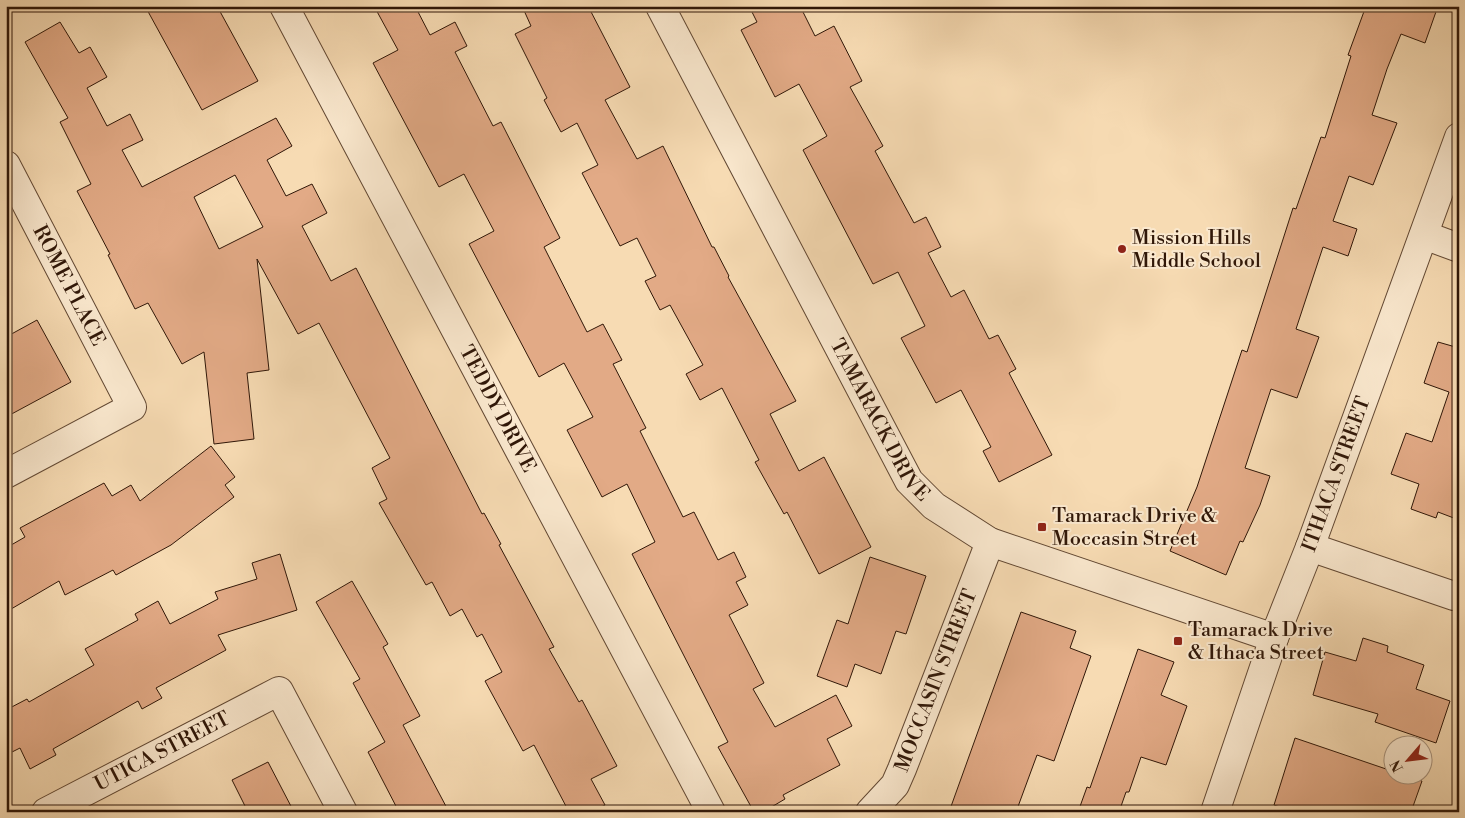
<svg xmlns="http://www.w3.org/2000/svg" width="1465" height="818" viewBox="0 0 1465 818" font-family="'Libre Bodoni',serif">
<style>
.building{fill:#e2aa86;stroke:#301708;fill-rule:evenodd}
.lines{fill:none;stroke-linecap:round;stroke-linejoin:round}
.minor-casing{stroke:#624833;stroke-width:30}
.minor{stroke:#fae8ce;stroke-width:28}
.poi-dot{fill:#8f2418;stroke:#fae8ce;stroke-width:2}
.labels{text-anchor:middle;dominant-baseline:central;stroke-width:4;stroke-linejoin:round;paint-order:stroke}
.poi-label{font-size:20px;fill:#301708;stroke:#fae8ce;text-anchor:start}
.street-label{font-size:20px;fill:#301708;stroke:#fae8ce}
</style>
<rect width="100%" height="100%" fill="#f7dbb3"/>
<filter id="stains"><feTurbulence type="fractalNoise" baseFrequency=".004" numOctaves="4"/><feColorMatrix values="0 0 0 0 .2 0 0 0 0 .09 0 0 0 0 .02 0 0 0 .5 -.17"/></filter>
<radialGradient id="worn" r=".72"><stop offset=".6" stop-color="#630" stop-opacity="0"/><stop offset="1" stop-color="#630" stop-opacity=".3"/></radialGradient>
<!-- building -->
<path class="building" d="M 145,6 L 217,6 L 258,81 L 202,110 Z
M 374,6 L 415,6 L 430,35 L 455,22 L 467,46 L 455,52 L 493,126 L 501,122 L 560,238 L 544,247 L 587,332 L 603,324 L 622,360 L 613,364 L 646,428 L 640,431 L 683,517 L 694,512 L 718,560 L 734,552 L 746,577 L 736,582 L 748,605 L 729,615 L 764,683 L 753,689 L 775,727 L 836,695 L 852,726 L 827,739 L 840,765 L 783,795 L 785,799 L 763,812 L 754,812 L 718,747 L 728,742 L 632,554 L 655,542 L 627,484 L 602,497 L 567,430 L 593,417 L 564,363 L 539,377 L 469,244 L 494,231 L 464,174 L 439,187 L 373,63 L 398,50 Z
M 522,6 L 588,6 L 630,87 L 605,100 L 637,159 L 663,146 L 712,247 L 714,247 L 729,276 L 728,277 L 796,401 L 770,414 L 799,471 L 824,457 L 871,547 L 819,574 L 787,512 L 784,514 L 755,462 L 759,460 L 722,388 L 700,400 L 686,374 L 703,365 L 670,305 L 660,310 L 645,281 L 656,276 L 637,238 L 620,246 L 582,173 L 598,165 L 577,123 L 561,132 L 544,100 L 547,98 L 515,34 L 531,26 Z
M 749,6 L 800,6 L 815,36 L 834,26 L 862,81 L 850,87 L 883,146 L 875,151 L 914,223 L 926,217 L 941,247 L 928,253 L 951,297 L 964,290 L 989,339 L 998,335 L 1016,369 L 1009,373 L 1052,455 L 999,482 L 983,451 L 991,447 L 961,390 L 936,403 L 901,338 L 925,326 L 898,272 L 873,284 L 803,150 L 827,136 L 799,84 L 775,97 L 741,30 L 757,22 Z
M 1366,6 L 1438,6 L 1425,43 L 1401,34 L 1387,69 L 1372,115 L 1397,123 L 1373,185 L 1349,176 L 1333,221 L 1357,229 L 1348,256 L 1323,247 L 1296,329 L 1319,337 L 1297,398 L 1271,389 L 1245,468 L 1270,476 L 1260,505 L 1243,542 L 1240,541 L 1226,575 L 1170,551 L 1197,487 L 1242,350 L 1247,352 L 1293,208 L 1296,209 L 1321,137 L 1325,138 L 1351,56 L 1348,55 Z
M 60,22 L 79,53 L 90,47 L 107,77 L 87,88 L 107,126 L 130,114 L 143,140 L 122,150 L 142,187 L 276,118 L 292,146 L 267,160 L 286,196 L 312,184 L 327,213 L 302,226 L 331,281 L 356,268 L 482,514 L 484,513 L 501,544 L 499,545 L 554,647 L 549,649 L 579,702 L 582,700 L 617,766 L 591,779 L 605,805 L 592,812 L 569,812 L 534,745 L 523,751 L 485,681 L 502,672 L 482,634 L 477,637 L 462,609 L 450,616 L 432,582 L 426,585 L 379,503 L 387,499 L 372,468 L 390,458 L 319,323 L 298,334 L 257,259 L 269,370 L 247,373 L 254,439 L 214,444 L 204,352 L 182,364 L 148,303 L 135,309 L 108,255 L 110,254 L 77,191 L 91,184 L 60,122 L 68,118 L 25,42 ZM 235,175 L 263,227 L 219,249 L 194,197 Z
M 37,320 L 71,382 L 6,417 L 6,337 Z
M 1438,342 L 1459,348 L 1459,520 L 1438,512 L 1436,518 L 1411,509 L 1419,484 L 1391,474 L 1406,433 L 1432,442 L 1449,392 L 1424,383 Z
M 211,446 L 235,477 L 225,485 L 234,497 L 171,545 L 116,575 L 113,570 L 65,595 L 59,581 L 6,612 L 6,548 L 25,537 L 20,528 L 104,483 L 112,496 L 131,485 L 140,501 Z
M 280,554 L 297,610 L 218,635 L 226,650 L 156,688 L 162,698 L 142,709 L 138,701 L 53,749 L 56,755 L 30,769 L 20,748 L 6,755 L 6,710 L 27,699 L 29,702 L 94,665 L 85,649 L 138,620 L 135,614 L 158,601 L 170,624 L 218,599 L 215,592 L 257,579 L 252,563 Z
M 870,557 L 926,576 L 906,634 L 896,631 L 881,674 L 855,664 L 847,687 L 817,676 L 837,620 L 848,624 Z
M 352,581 L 388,644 L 383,647 L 420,716 L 403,725 L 449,812 L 399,812 L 368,752 L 385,742 L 353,683 L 360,679 L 316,602 Z
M 1021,612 L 1076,631 L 1070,648 L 1091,656 L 1054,761 L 1037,755 L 1016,812 L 949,812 Z
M 1363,638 L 1388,646 L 1387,652 L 1424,665 L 1416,689 L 1450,701 L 1436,743 L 1375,722 L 1378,714 L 1313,695 L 1325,652 L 1356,661 Z
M 1138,649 L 1174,662 L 1161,695 L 1187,706 L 1166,765 L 1141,757 L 1129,792 L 1126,792 L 1119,812 L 1078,812 L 1087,787 L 1090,788 Z
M 1295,738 L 1392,771 L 1392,776 L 1405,776 L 1422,781 L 1411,812 L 1294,812 L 1274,805 Z
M 268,762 L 294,812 L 248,812 L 232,780 Z"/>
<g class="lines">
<defs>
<g id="minor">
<path id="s1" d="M 284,6 L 711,812"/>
<path id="s2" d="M 660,6 L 909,481 L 934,506 L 990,542 L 1274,638"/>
<path id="s3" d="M 6,165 L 132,407 L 6,474"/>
<path d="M 1424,235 L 1459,248"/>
<path d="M 1310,547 L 1454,596"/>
<path id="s4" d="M 46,812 L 279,691 L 343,812"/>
<path id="s5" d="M 870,812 L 895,785 L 902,769 L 990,542"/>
<path id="s6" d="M 1215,812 L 1274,638 L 1310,547 L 1459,137"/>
</g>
</defs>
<!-- minor casing -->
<use href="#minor" class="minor-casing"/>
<!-- minor -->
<use href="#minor" class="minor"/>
</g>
<!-- markers -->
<g class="poi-dot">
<circle cx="1122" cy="249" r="5"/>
<rect x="1037" y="522" width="10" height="10" rx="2.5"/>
<rect x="1173" y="636" width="10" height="10" rx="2.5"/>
</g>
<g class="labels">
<!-- poi labels -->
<g class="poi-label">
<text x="1132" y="238">Mission Hills<tspan x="1132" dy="23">Middle School</tspan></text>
<text x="1052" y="516">Tamarack Drive &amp;<tspan x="1052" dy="23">Moccasin Street</tspan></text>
<text x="1188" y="630">Tamarack Drive<tspan x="1188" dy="23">&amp; Ithaca Street</tspan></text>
</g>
<!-- street labels -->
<g class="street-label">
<text stroke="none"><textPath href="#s3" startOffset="136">ROME PLACE</textPath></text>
<text stroke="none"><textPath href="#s1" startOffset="456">TEDDY DRIVE</textPath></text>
<text stroke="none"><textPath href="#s2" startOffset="469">TAMARACK DRIVE</textPath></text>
<text stroke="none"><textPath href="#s6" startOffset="359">ITHACA STREET</textPath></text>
<text stroke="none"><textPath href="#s5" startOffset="149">MOCCASIN STREET</textPath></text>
<text stroke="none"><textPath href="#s4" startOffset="131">UTICA STREET</textPath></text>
</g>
</g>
<!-- margin -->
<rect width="1465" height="818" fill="none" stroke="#f7dbb3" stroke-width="25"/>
<rect x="8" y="8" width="1450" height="803" fill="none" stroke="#301708" stroke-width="2.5"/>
<rect x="12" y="12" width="1440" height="793" fill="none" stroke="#301708"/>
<!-- north arrow -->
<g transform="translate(1408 760) rotate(242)"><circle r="24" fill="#fae8ce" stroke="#a9947f"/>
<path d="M0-4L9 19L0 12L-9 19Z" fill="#8f2418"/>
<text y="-8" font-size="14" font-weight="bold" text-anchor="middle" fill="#301708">N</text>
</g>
<rect width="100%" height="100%" filter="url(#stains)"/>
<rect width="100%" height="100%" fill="url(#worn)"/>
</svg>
